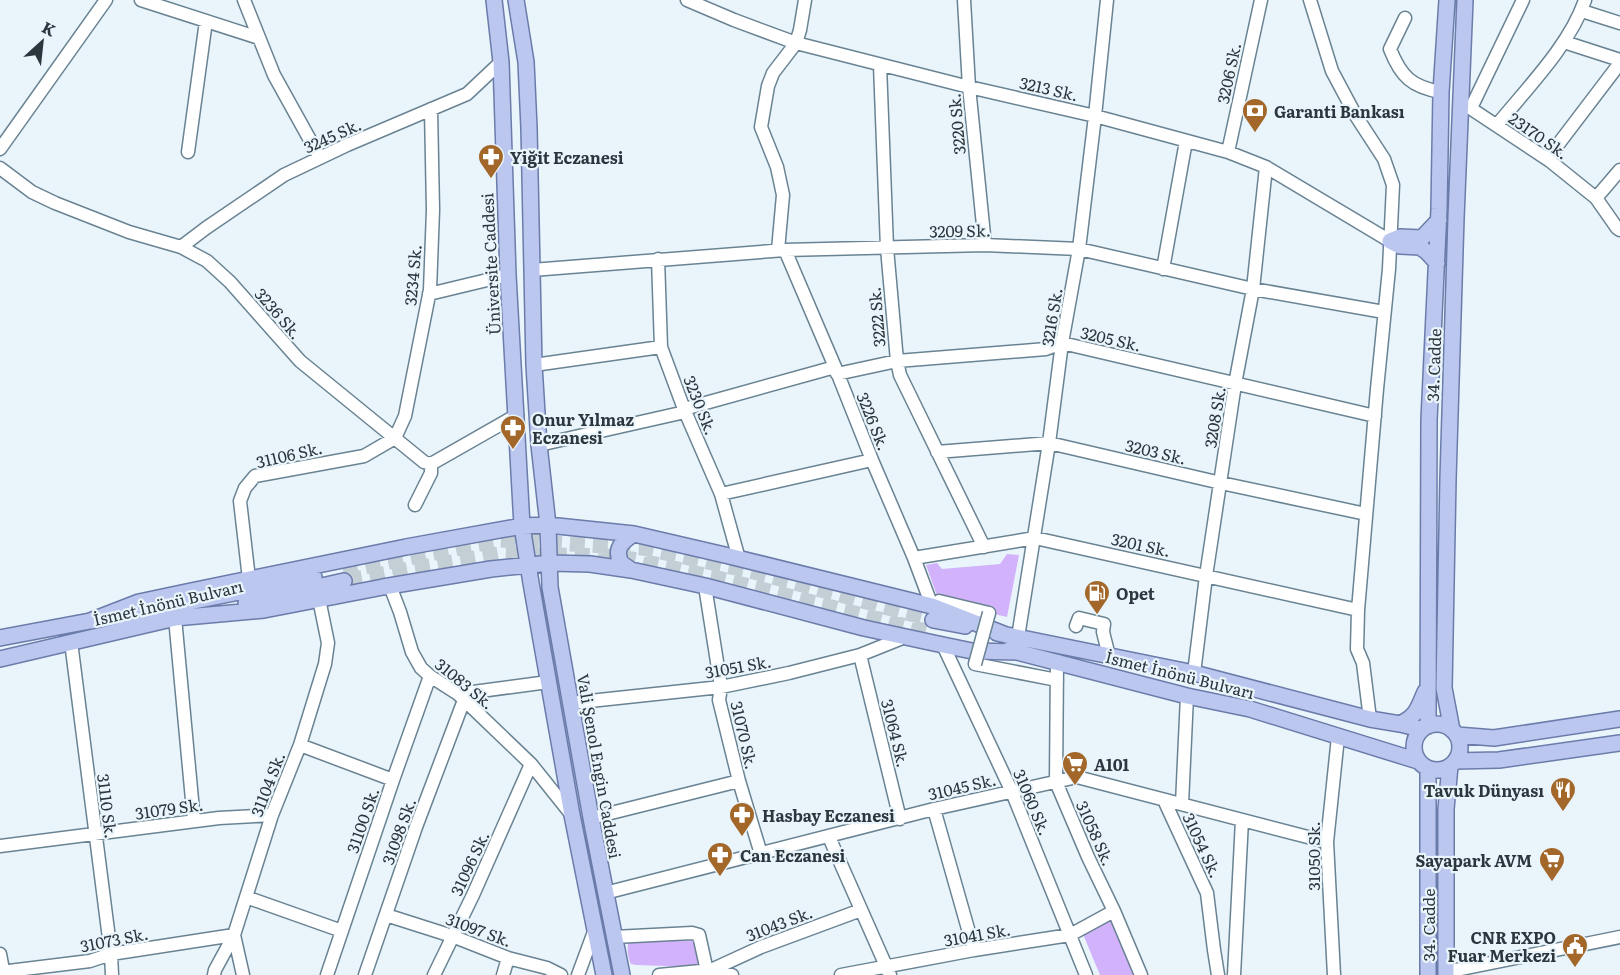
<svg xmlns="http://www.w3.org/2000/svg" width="1620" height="975" viewBox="0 0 1620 975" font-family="Literata,serif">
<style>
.green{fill:#d2b2fa}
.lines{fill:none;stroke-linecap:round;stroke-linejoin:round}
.major-tunnel{stroke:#c3ced5;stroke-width:15;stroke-dasharray:15 8;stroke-linecap:butt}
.minor-casing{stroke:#698393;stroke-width:15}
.major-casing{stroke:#6b7caa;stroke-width:18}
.minor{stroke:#fff;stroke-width:12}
.major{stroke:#bbc7ef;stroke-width:15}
.minor-bridge-casing{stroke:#698393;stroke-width:15;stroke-linecap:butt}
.minor-bridge{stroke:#fff;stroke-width:12}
.labels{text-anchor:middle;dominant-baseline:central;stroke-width:4.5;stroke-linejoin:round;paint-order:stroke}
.street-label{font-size:16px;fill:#2b363d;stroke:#e9f4fb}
.poi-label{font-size:16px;font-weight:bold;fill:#2b363d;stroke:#e9f4fb;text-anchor:start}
</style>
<rect width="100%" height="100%" fill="#e9f4fb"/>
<!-- green -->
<path class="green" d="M 1007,554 L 1019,555 L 1007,617 L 939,601 L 926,565 L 937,563 L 942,569 L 1000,564 Z
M 1112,918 L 1136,975 L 1100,975 L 1083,934 Z
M 634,940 L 694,941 L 698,954 L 699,964 L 696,967 L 636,965 L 631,964 C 628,958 627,950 628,944 Z"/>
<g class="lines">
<!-- major-tunnel -->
<path class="major-tunnel" d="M 343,571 L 499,540 L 642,548 L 754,572 L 933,620
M 347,580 L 498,554 L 616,556 L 638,560 L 714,577 L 930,632"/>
<defs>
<path id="minor" d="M 141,0 L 259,38
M 244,0 L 274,75 L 320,158
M 687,0 L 734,20 L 796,43 L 969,87 L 1095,116 L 1228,152 L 1266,167 L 1390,241
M 964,0 L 969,87 L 985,245
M 1310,0 L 1332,71 L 1356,116 L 1384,159 L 1393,185 L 1389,269 L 1377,389 L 1358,610 L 1357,649 L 1363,663 L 1370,719
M 1582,11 L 1620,23
M 1405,18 L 1390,49 C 1401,77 1412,87 1441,92
M 1564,42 L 1620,60
M 880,65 L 887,248 L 897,361 L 900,375 L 984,547
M 1461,102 L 1550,161 L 1596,198 L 1617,228 L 1620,230
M 1471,108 L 1523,0
M 1497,125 C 1527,88 1570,45 1585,0
M 0,149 L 106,0
M 188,152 L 206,21
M 1228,152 L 1261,0
M 1547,159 L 1620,63
M 0,168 L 32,192 L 55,203 L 129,232 L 181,247 L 207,261 L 230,282 L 300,361 L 424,462 L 431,464 L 517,415
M 1596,198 L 1620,170
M 181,247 L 206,228 L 284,175 L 347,145 L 467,94 L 501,62
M 778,250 L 783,195 L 777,167 L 761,127 L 768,86 L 773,73 L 796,43 L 800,30 L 805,0
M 785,250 L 835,367 L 872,460 L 914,558 L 932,606
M 658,259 L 661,347 L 684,409 L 721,494 L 739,559
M 1163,269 L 1186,141
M 532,270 L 785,250 L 985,245 L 1079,249 L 1253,289 L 1384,312
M 429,294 L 508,275
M 534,365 L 661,347
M 837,374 L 897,361 L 1046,349 L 1062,343 L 1375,416
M 684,409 L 835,367
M 395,438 L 405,416 L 430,290 L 433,210 L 431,109
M 539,445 L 685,412
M 937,452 L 1049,443 L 1221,483 L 1366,514
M 721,494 L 872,460
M 415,505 L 431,473 L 431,464
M 914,558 L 1035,538 L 1358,610
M 249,579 L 240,501 L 245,488 L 255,476 L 364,456 L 395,438
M 390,586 L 400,612 L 412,652 L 421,668 L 430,676 L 458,694 L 531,764 L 571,814
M 705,586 L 721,687 L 719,700 L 739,781 L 761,854
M 939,601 L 989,613
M 175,618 L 194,821
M 1076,626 L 1079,618 L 1104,624 L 1103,632 L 1109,656
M 1018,637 L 1049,443 L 1062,343 L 1079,249 L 1095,116 L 1107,0
M 71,642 L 111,954 L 112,975
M 943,645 L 1012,792 L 1086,975
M 860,655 L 900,819
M 1057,661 L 1056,782 L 1088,857 L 1114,911 L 1141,975
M 975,664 L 1057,680
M 1194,673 L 1206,576 L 1235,384 L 1253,289 L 1266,167
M 458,694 L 548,682
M 571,703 L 721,687 L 789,673 L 860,655 L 905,637
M 300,745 L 393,780
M 1164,800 L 1207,893 L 1214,950 L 1218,975
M 1182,804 L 1187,696
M 934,809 L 974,950
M 591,818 L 739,781
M 829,837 L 890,975
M 0,846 L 219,818 L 272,815
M 605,893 L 934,809 L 1077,777 L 1327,842
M 246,897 L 342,931
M 386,915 L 452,936 L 508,958 L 547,968 L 561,975
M 234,935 L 243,975
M 614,937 L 692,933 L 699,935 L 707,971
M 0,954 L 4,975
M 711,970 L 761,947 L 861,910
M 0,972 L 90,961 L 111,954 L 234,935
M 1446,972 L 1620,937
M 214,975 L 215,970 L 234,935 L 272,815 L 300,745 L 325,664 L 328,643 L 319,599
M 327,975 L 393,780 L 430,676
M 365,975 L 416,827 L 464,700
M 434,975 L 473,895 L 531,764
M 503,975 L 508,958
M 578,975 L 595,929
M 659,975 L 711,970 L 732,975
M 841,975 L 974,950 L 1070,935 L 1114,911
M 1234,975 L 1242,820
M 1334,975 L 1327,842 L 1338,737"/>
<path id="major" d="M 494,0 L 501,62 L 508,275 L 522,526 L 531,583 L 572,815 L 604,975
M 516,0 L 526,62 L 529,128 L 534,365 L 539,445 L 548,525 L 550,587 L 591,818 L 622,975
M 1437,263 L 1427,252 L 1420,247 L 1400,246 L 1390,241 L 1400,237 L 1422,238 L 1439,220
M 631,570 L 621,563 C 614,549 622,541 634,534
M 246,603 L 344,581
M 175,618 L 264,610 L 383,587 L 491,569 L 550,563 L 590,564 L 631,570 L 705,586 L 864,628 L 943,645 L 972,651 L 1019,652
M 933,620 L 965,626
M 90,621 L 139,602 L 191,591 L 406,547 L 522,526 L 548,525 L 634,534 L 729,556 L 932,606 L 1006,635
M 997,633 L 1194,673 L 1370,719 L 1400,724 L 1421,729
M 0,638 L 90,621 L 109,618 L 314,577
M 1009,650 L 1187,696 L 1250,709 L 1418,761
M 0,659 L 184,616
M1414 747a23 23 0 1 1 46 0a23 23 0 1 1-46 0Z
M 1400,724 C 1417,716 1418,708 1425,692
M 1428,726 L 1429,420 L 1439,209 L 1441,92 L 1447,0
M 1452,730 L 1444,688 L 1448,479 L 1456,218 L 1465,0
M 1457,735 L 1494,738 L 1620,719
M 1455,761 L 1499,760 L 1620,743
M 1428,769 L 1428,975
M 1446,975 L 1446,809 L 1450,766"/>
</defs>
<!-- minor casing -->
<use href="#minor" class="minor-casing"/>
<!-- major casing -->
<use href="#major" class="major-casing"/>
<!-- minor -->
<use href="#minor" class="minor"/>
<!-- major -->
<use href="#major" class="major"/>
<defs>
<path id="minor-bridge" d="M 975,664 L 989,613"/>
</defs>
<!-- minor-bridge casing -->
<use href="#minor-bridge" class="minor-bridge-casing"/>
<!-- minor-bridge -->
<use href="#minor-bridge" class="minor-bridge"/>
</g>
<!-- icons -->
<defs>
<symbol id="bank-pin" viewBox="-11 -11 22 30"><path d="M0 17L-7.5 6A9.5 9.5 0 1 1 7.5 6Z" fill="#a36729" stroke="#e9f4fb"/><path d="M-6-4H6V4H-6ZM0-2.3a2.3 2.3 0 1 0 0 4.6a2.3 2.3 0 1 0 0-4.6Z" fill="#fff"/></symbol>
<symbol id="pharmacy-pin" viewBox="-11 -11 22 30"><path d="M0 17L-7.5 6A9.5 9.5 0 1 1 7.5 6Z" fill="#a36729" stroke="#e9f4fb"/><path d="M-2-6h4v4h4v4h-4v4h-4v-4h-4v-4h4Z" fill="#fff"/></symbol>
<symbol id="fuel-pin" viewBox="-11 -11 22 30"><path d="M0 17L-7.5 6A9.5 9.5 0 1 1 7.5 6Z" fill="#a36729" stroke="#e9f4fb"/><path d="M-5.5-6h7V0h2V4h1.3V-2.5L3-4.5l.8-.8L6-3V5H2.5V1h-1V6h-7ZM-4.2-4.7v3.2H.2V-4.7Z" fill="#fff"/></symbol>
<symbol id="supermarket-pin" viewBox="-11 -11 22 30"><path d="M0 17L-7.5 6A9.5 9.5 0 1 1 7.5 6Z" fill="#a36729" stroke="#e9f4fb"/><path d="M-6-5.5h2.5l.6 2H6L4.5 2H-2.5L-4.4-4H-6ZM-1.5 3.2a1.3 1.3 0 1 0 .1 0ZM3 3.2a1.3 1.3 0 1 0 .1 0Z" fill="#fff"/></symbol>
<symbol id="restaurant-pin" viewBox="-11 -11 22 30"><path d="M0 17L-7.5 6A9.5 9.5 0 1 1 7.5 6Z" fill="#a36729" stroke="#e9f4fb"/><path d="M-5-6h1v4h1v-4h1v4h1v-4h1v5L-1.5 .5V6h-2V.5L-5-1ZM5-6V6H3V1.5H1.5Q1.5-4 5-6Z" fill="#fff"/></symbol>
<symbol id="civic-pin" viewBox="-11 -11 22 30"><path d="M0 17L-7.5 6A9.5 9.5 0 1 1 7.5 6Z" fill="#a36729" stroke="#e9f4fb"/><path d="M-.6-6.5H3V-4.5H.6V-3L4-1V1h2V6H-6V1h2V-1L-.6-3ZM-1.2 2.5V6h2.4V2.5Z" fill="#fff"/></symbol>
</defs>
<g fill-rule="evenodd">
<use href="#bank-pin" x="1240" y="96" width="30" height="40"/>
<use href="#pharmacy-pin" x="476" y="142" width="30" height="40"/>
<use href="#pharmacy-pin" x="498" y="413" width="30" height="40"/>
<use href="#fuel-pin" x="1082" y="578" width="30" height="40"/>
<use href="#supermarket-pin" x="1060" y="749" width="30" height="40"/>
<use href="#restaurant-pin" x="1548" y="775" width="30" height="40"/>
<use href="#pharmacy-pin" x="727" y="800" width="30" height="40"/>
<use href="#pharmacy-pin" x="705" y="840" width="30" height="40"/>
<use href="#supermarket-pin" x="1537" y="845" width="30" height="40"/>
<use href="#civic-pin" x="1560" y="931" width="30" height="40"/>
</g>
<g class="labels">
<!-- street labels -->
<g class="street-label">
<text transform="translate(1228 73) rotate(-78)">3206 Sk.</text>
<text transform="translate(1049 88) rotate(13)">3213 Sk.</text>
<text transform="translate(956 124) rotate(-95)">3220 Sk.</text>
<text transform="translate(332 135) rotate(-24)">3245 Sk.</text>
<text transform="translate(1539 135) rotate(35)">23170 Sk.</text>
<text transform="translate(960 230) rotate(-1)">3209 Sk.</text>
<text transform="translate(490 264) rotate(-93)">Üniversite Caddesi</text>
<text transform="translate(412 275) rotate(-85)">3234 Sk.</text>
<text transform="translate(279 313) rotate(49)">3236 Sk.</text>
<text transform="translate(876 317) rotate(-95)">3222 Sk.</text>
<text transform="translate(1051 317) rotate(-81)">3216 Sk.</text>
<text transform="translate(1111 338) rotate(13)">3205 Sk.</text>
<text transform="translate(1433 365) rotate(-88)">34. Cadde</text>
<text transform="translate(701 405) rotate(68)">3230 Sk.</text>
<text transform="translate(1214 417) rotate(-81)">3208 Sk.</text>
<text transform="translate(874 421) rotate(68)">3226 Sk.</text>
<text transform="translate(1156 451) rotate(13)">3203 Sk.</text>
<text transform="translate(289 454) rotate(-13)">31106 Sk.</text>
<text transform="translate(1141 544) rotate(12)">3201 Sk.</text>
<text transform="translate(168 602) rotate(-13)">İsmet İnönü Bulvarı</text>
<text transform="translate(738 666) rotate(-10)">31051 Sk.</text>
<text transform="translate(1180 674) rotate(14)">İsmet İnönü Bulvarı</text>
<text transform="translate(465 683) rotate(39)">31083 Sk.</text>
<text transform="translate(896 733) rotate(76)">31064 Sk.</text>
<text transform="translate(745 735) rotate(77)">31070 Sk.</text>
<text transform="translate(600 766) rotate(80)">Vali Şenol Engin Caddesi</text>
<text transform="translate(267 784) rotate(-69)">31104 Sk.</text>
<text transform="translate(962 786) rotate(-13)">31045 Sk.</text>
<text transform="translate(1033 802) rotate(67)">31060 Sk.</text>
<text transform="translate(108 806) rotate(83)">31110 Sk.</text>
<text transform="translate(169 808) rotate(-8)">31079 Sk.</text>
<text transform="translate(362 820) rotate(-71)">31100 Sk.</text>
<text transform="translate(398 831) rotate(-70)">31098 Sk.</text>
<text transform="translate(1096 833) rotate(66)">31058 Sk.</text>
<text transform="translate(1203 845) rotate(65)">31054 Sk.</text>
<text transform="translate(1313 856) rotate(-90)">31050 Sk.</text>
<text transform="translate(469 863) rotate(-65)">31096 Sk.</text>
<text transform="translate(779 923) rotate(-21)">31043 Sk.</text>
<text transform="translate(1428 925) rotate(-90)">34. Cadde</text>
<text transform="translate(479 929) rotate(20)">31097 Sk.</text>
<text transform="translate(977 934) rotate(-10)">31041 Sk.</text>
<text transform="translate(114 939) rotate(-11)">31073 Sk.</text>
</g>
<!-- poi labels -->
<g class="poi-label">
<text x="1274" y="111">Garanti Bankası</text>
<text x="510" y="157">Yiğit Eczanesi</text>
<text x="532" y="419">Onur Yılmaz<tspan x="532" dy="18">Eczanesi</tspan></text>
<text x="1116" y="593">Opet</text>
<text x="1094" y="764">A101</text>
<text x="1544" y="790" text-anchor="end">Tavuk Dünyası</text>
<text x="762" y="815">Hasbay Eczanesi</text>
<text x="740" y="855">Can Eczanesi</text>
<text x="1532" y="860" text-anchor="end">Sayapark AVM</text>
<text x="1556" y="937" text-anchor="end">CNR EXPO<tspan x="1556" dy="18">Fuar Merkezi</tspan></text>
</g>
</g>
<!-- north arrow -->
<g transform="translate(42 42) rotate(27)" stroke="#e9f4fb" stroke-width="4.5" paint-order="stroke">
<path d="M0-4.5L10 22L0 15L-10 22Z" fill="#2b363d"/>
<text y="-9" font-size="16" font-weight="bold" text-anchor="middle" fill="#2b363d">K</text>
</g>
</svg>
